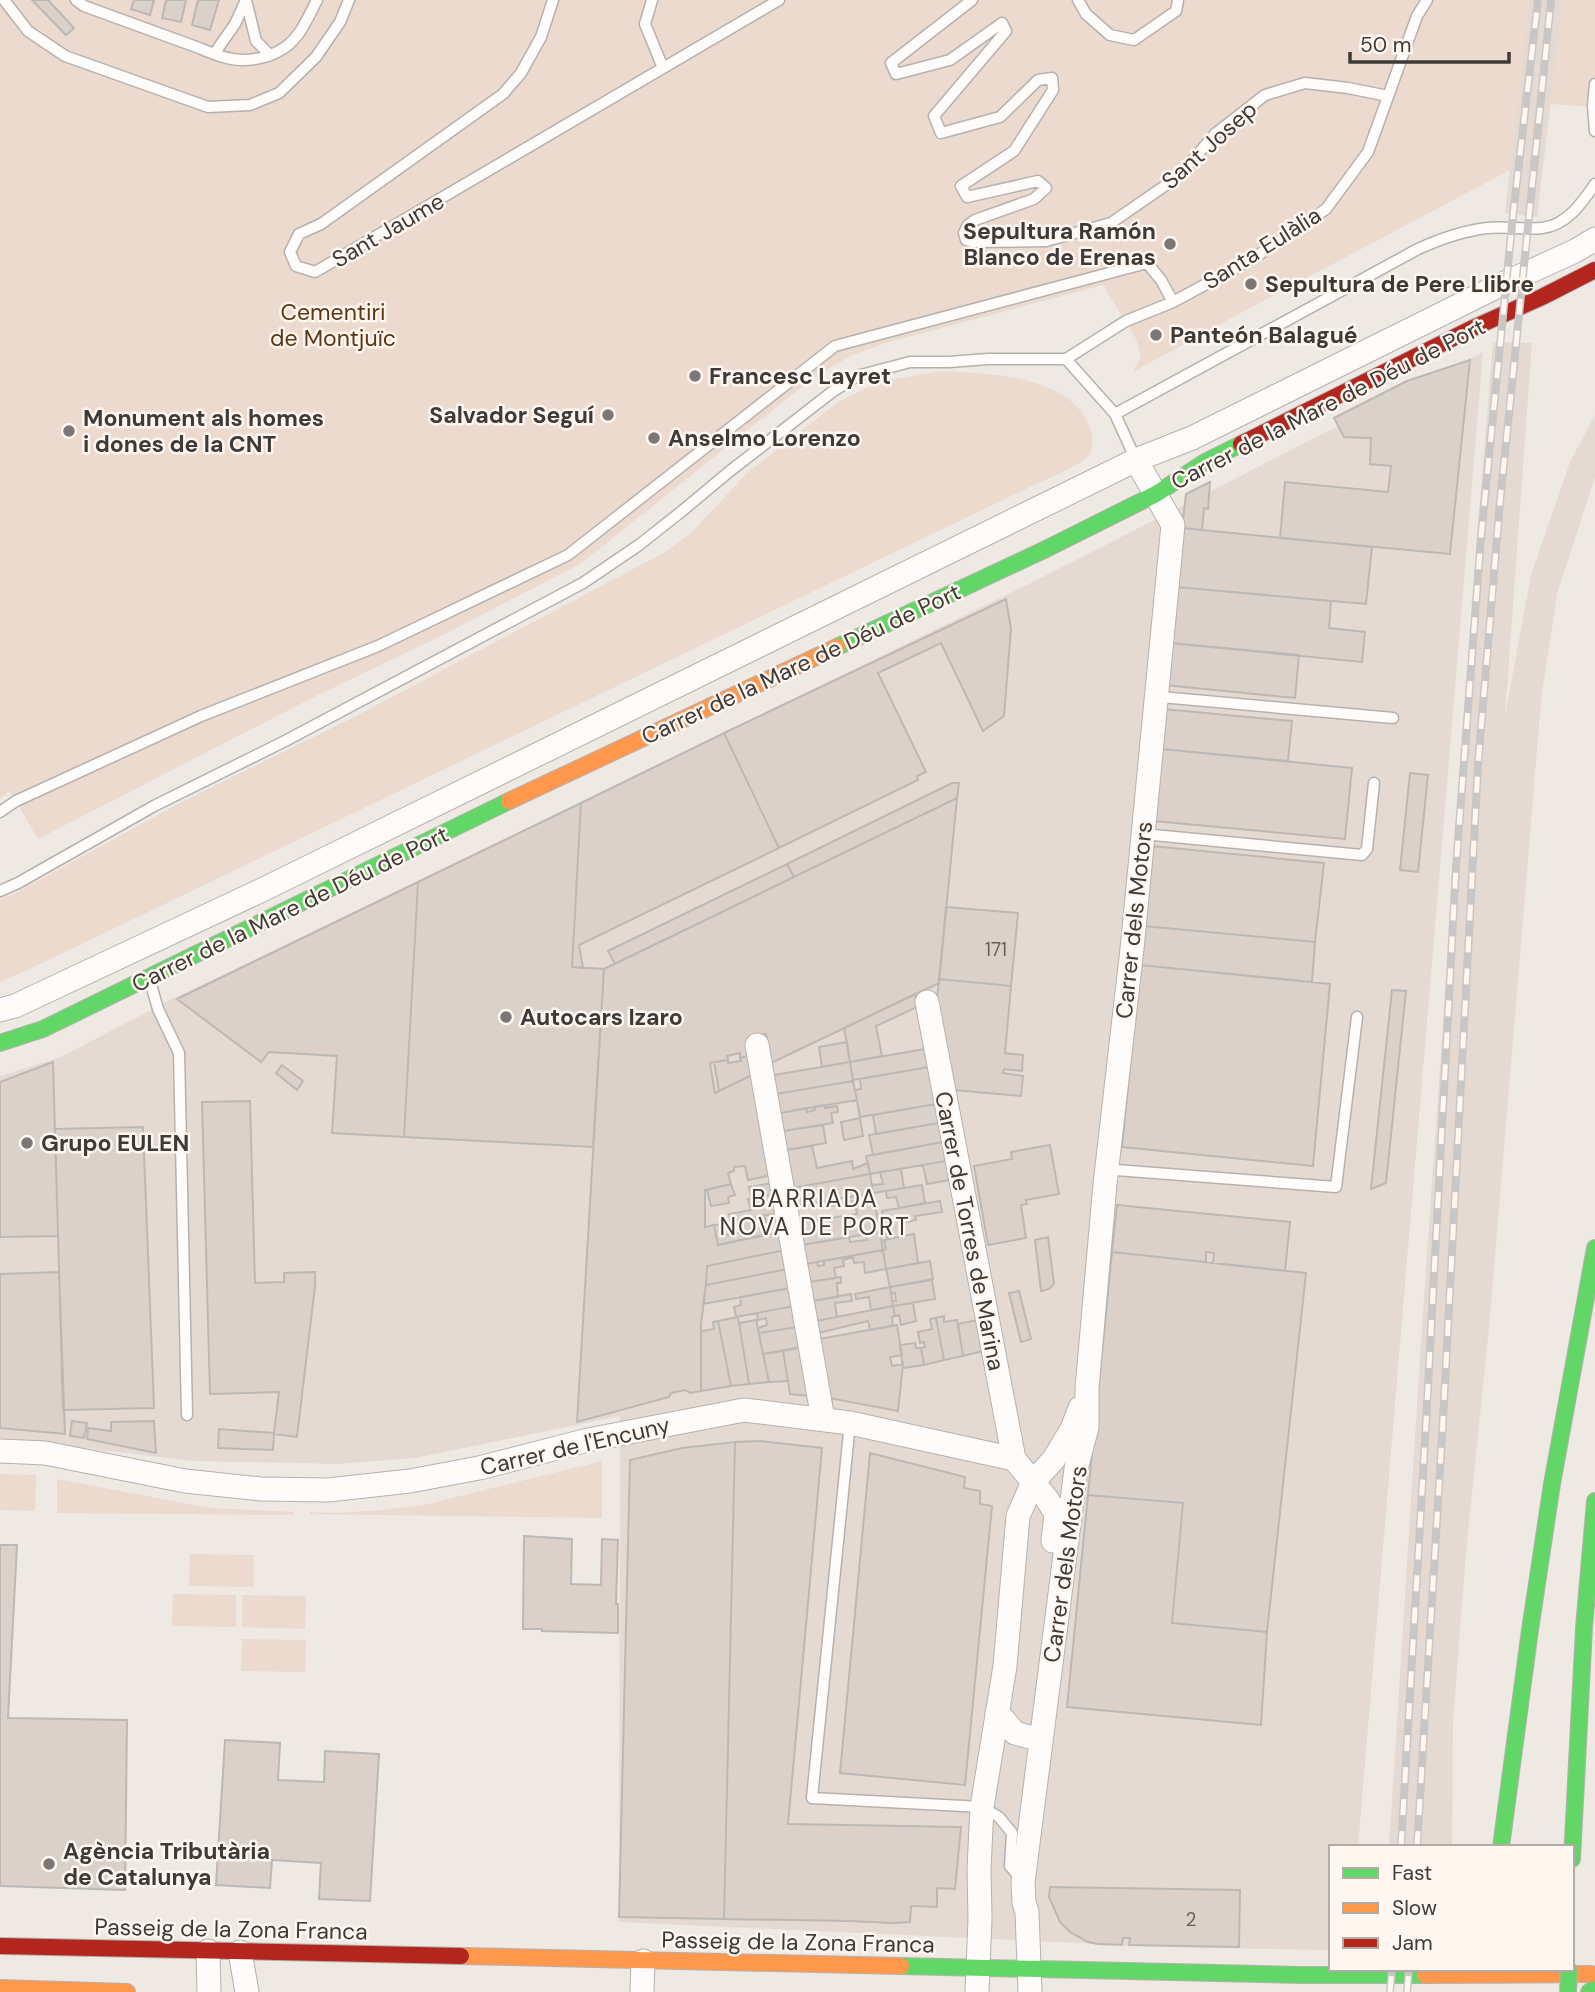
<svg xmlns="http://www.w3.org/2000/svg" width="1595" height="1992" viewBox="0 0 1595 1992" font-family="'DM Sans',sans-serif">
<style>
.built{fill:#e5dad1}
.green{fill:#ebdacd}
.building{fill:#dbd1c9;stroke:#bcb8b5;stroke-width:2}
.lines{fill:none;stroke-linecap:round;stroke-linejoin:round}
.lane-casing{stroke:#b6b1ae;stroke-width:13}
.street-casing{stroke:#b6b1ae;stroke-width:25}
.fast-casing{stroke:#b6b1ae;stroke-width:18}
.slow-casing{stroke:#b6b1ae;stroke-width:18}
.jam-casing{stroke:#b6b1ae;stroke-width:18}
.lane{stroke:#fdfcfb;stroke-width:10}
.street{stroke:#fdfcfb;stroke-width:23}
.fast{stroke:#63d668;stroke-width:16}
.slow{stroke:#ff974d;stroke-width:16}
.jam{stroke:#b3261e;stroke-width:16}
.rail-casing{stroke:#c9c7c5;stroke-width:8}
.rail{stroke:#fff6f0;stroke-width:5;stroke-dasharray:16;stroke-linecap:butt}
.fast-bridge-casing{stroke:#b6b1ae;stroke-width:18;stroke-linecap:butt}
.fast-bridge{stroke:#63d668;stroke-width:16}
.poi-dot{fill:#7c7774;stroke:#fff6f0;stroke-width:2.5}
.labels{text-anchor:middle;dominant-baseline:central;stroke-width:5;stroke-linejoin:round;paint-order:stroke}
.number-label{font-size:19px;fill:#67615d}
.street-label{font-size:23px;fill:#3e3a37;stroke:#fff6f0}
.poi-label{font-size:23px;font-weight:bold;fill:#3e3a37;stroke:#fff6f0;text-anchor:start}
.park-label{font-size:23px;fill:#5c3512;stroke:#fff6f0}
.neighbourhood-label{font-size:24px;letter-spacing:2px;fill:#3e3a37;stroke:#fff6f0}
</style>
<rect width="100%" height="100%" fill="#efe9e4"/>
<!-- built -->
<path class="built" d="M 1529,0 L 1563,0 L 1537,217 L 1505,213 Z
M 1493,342 L 1532,343 L 1505,716 L 1531,575 L 1570,462 L 1595,415 L 1595,477 L 1557,594 L 1541,701 L 1490,1318 L 1466,1552 L 1453,1721 L 1452,1847 L 1389,1847 L 1423,1312 L 1477,538 Z
M 1483,352 L 1358,1847 L 1331,1847 L 1331,1950 L 1163,1947 L 619,1922 L 620,1416 L 415,1458 L 338,1464 L 193,1461 L 0,1438 L 0,1076 L 61,1057 L 172,999 L 487,848 L 1033,582 Z"/>
<!-- green -->
<path class="green" d="M 0,0 L 1529,0 L 1510,170 L 1233,317 L 1133,372 L 1141,357 L 1136,339 L 1103,285 L 889,342 L 852,355 L 813,378 L 580,564 L 441,636 L 316,696 L 38,839 L 10,791 L 0,798 Z
M 1563,0 L 1595,0 L 1595,107 L 1550,104 Z
M 940,371 C 989,374 1074,374 1091,431 C 1094,441 1093,453 1084,460 C 1070,470 1051,477 1036,484 L 38,965 L 0,982 L 0,899 L 12,895 L 176,805 L 358,715 L 667,551 L 692,532 L 747,473 L 837,403 L 864,389 L 889,380 Z
M 602,1461 L 602,1518 L 310,1514 L 310,1512 L 336,1513 L 383,1510 L 424,1505 Z
M 0,1474 L 36,1475 L 35,1511 L 0,1510 Z
M 57,1479 L 210,1508 L 293,1512 L 293,1515 L 57,1513 Z
M 190,1554 L 254,1555 L 253,1587 L 189,1586 Z
M 173,1594 L 236,1595 L 236,1627 L 172,1626 Z
M 242,1595 L 306,1596 L 305,1629 L 242,1627 Z
M 242,1639 L 306,1640 L 305,1672 L 241,1671 Z"/>
<!-- building -->
<path class="building" d="M 32,0 L 48,0 L 74,28 L 66,35 Z
M 134,0 L 154,0 L 150,15 L 131,9 Z
M 166,0 L 186,0 L 181,22 L 162,18 Z
M 198,0 L 219,0 L 210,30 L 192,25 Z
M 1470,360 L 1450,554 L 1280,538 L 1285,482 L 1388,492 L 1391,466 L 1370,464 L 1371,438 L 1344,437 L 1334,418 L 1407,381 Z
M 1210,482 L 1208,509 L 1204,508 L 1202,530 L 1182,528 L 1186,494 Z
M 1182,528 L 1372,547 L 1366,604 L 1176,587 Z
M 1176,587 L 1331,601 L 1329,628 L 1365,632 L 1362,662 L 1170,643 Z
M 1006,599 L 1011,629 L 1004,716 L 983,731 L 941,643 L 878,673 L 926,772 L 917,776 L 918,780 L 779,848 L 724,733 Z
M 1170,643 L 1299,655 L 1295,698 L 1165,685 Z
M 1163,709 L 1292,721 L 1288,761 L 1162,749 Z
M 724,733 L 779,848 L 579,945 L 583,968 L 572,967 L 581,803 Z
M 1162,749 L 1352,768 L 1345,839 L 1154,821 Z
M 1410,773 L 1428,775 L 1418,872 L 1400,870 Z
M 952,783 L 959,783 L 957,798 L 794,877 L 787,864 Z
M 957,798 L 939,983 L 771,1063 L 766,1034 L 748,1038 L 751,1055 L 740,1058 L 740,1053 L 727,1056 L 728,1060 L 710,1063 L 715,1093 L 754,1074 L 772,1175 L 748,1180 L 745,1166 L 734,1167 L 734,1171 L 728,1173 L 731,1184 L 705,1190 L 705,1227 L 714,1225 L 718,1245 L 781,1232 L 785,1250 L 707,1266 L 706,1285 L 701,1324 L 701,1391 L 690,1393 L 685,1390 L 671,1393 L 669,1397 L 577,1422 L 604,969 Z
M 581,803 L 572,967 L 604,969 L 593,1147 L 404,1137 L 418,882 Z
M 1152,846 L 1324,863 L 1315,942 L 1144,926 Z
M 787,864 L 794,877 L 615,964 L 608,951 Z
M 418,882 L 404,1137 L 332,1133 L 337,1056 L 269,1052 L 261,1062 L 177,999 Z
M 946,907 L 1018,913 L 1011,986 L 939,979 Z
M 1144,926 L 1315,942 L 1312,982 L 1140,965 Z
M 1140,965 L 1330,984 L 1313,1166 L 1122,1147 Z
M 939,979 L 1011,986 L 1005,1053 L 1023,1055 L 1022,1071 L 1004,1069 L 1003,1073 L 1023,1076 L 1021,1096 L 954,1090 L 937,999 Z
M 1392,990 L 1406,991 L 1386,1183 L 1371,1189 Z
M 915,994 L 917,1007 L 876,1026 L 882,1056 L 850,1062 L 844,1028 Z
M 847,1042 L 850,1062 L 822,1067 L 819,1047 Z
M 925,1049 L 929,1067 L 853,1080 L 850,1062 Z
M 751,1055 L 754,1074 L 719,1091 L 714,1062 L 728,1060 L 728,1063 L 741,1061 L 740,1058 Z
M 53,1062 L 58,1236 L 0,1237 L 0,1082 Z
M 850,1062 L 853,1081 L 776,1094 L 774,1075 Z
M 282,1065 L 303,1081 L 297,1090 L 276,1073 Z
M 929,1067 L 936,1104 L 860,1117 L 855,1090 L 861,1089 L 860,1079 Z
M 853,1081 L 857,1100 L 780,1113 L 776,1094 Z
M 250,1101 L 255,1283 L 284,1282 L 284,1273 L 315,1272 L 315,1286 L 297,1437 L 274,1434 L 273,1450 L 218,1448 L 219,1429 L 274,1433 L 279,1392 L 210,1394 L 202,1102 Z
M 936,1104 L 939,1123 L 876,1134 L 873,1115 Z
M 825,1105 L 825,1108 L 837,1106 L 838,1112 L 831,1113 L 833,1123 L 783,1131 L 780,1113 L 806,1108 L 807,1112 L 815,1110 L 814,1107 Z
M 860,1118 L 863,1136 L 844,1140 L 841,1122 Z
M 939,1123 L 943,1142 L 873,1155 L 869,1135 Z
M 823,1125 L 826,1143 L 786,1150 L 783,1131 Z
M 143,1127 L 154,1408 L 63,1410 L 55,1129 Z
M 943,1142 L 946,1161 L 870,1174 L 866,1156 Z
M 1050,1145 L 1059,1194 L 1026,1200 L 1027,1204 L 1021,1205 L 1026,1238 L 988,1245 L 974,1166 L 1012,1159 L 1011,1152 Z
M 812,1146 L 817,1168 L 852,1161 L 853,1169 L 868,1163 L 870,1174 L 793,1188 L 786,1150 Z
M 946,1161 L 950,1180 L 927,1184 L 923,1165 Z
M 901,1169 L 904,1188 L 873,1193 L 872,1185 L 883,1184 L 880,1172 Z
M 870,1174 L 873,1193 L 796,1206 L 793,1188 Z
M 773,1183 L 775,1194 L 751,1198 L 749,1187 Z
M 731,1184 L 735,1195 L 728,1197 L 729,1203 L 711,1206 L 707,1190 Z
M 922,1185 L 925,1203 L 899,1208 L 896,1197 L 887,1198 L 886,1191 Z
M 873,1193 L 880,1232 L 802,1245 L 799,1223 L 857,1214 L 855,1201 L 823,1208 L 822,1202 Z
M 775,1194 L 778,1213 L 731,1222 L 729,1214 L 751,1210 L 748,1199 Z
M 940,1201 L 942,1212 L 915,1216 L 916,1220 L 902,1223 L 904,1236 L 887,1239 L 882,1211 Z
M 1117,1205 L 1290,1222 L 1285,1271 L 1213,1263 L 1214,1253 L 1206,1252 L 1206,1262 L 1112,1252 Z
M 765,1215 L 768,1234 L 718,1245 L 714,1225 L 722,1224 L 724,1235 L 742,1232 L 741,1223 L 729,1226 L 728,1222 Z
M 880,1232 L 883,1250 L 806,1264 L 802,1245 L 849,1237 L 850,1242 L 867,1240 L 866,1234 Z
M 914,1234 L 918,1263 L 886,1269 L 883,1250 L 886,1249 L 884,1240 Z
M 1048,1237 L 1054,1284 L 1049,1289 L 1041,1291 L 1035,1240 Z
M 785,1250 L 788,1269 L 706,1285 L 707,1266 Z
M 883,1250 L 886,1269 L 865,1273 L 864,1262 L 854,1263 L 853,1258 L 850,1258 L 843,1260 L 844,1266 L 834,1268 L 836,1278 L 809,1282 L 806,1264 L 817,1262 L 818,1266 L 824,1265 L 824,1261 Z
M 1112,1252 L 1306,1273 L 1267,1632 L 1172,1623 L 1183,1503 L 1088,1495 Z
M 930,1261 L 933,1279 L 890,1287 L 886,1269 Z
M 788,1269 L 791,1288 L 703,1304 L 706,1285 Z
M 59,1272 L 65,1434 L 0,1428 L 0,1274 Z
M 841,1277 L 841,1283 L 837,1283 L 838,1297 L 812,1301 L 809,1282 Z
M 932,1280 L 935,1299 L 893,1306 L 892,1301 L 896,1301 L 895,1293 L 891,1294 L 890,1287 Z
M 890,1287 L 893,1306 L 871,1310 L 869,1297 L 856,1299 L 855,1294 Z
M 791,1288 L 794,1306 L 736,1317 L 734,1307 L 741,1305 L 740,1297 Z
M 1019,1291 L 1031,1339 L 1021,1342 L 1009,1293 Z
M 851,1294 L 852,1301 L 835,1303 L 837,1317 L 816,1321 L 812,1301 Z
M 913,1303 L 916,1321 L 901,1325 L 899,1315 L 895,1316 L 893,1306 Z
M 794,1306 L 798,1327 L 759,1333 L 758,1328 L 767,1325 L 766,1318 L 758,1320 L 757,1313 Z
M 893,1306 L 895,1316 L 892,1317 L 893,1326 L 870,1330 L 868,1321 L 818,1333 L 816,1321 Z
M 944,1316 L 944,1322 L 957,1320 L 963,1356 L 944,1360 L 936,1318 Z
M 738,1317 L 749,1384 L 731,1386 L 718,1321 Z
M 936,1318 L 944,1360 L 924,1365 L 921,1348 L 925,1347 L 924,1342 L 920,1343 L 918,1332 L 932,1329 L 930,1319 Z
M 756,1320 L 769,1382 L 749,1384 L 739,1323 Z
M 977,1320 L 983,1351 L 963,1356 L 958,1324 Z
M 718,1321 L 731,1386 L 701,1391 L 701,1331 L 714,1329 L 713,1322 Z
M 897,1325 L 902,1355 L 890,1357 L 892,1366 L 903,1364 L 898,1411 L 829,1398 L 819,1339 Z
M 798,1327 L 801,1347 L 763,1354 L 759,1333 Z
M 915,1343 L 916,1348 L 921,1348 L 924,1365 L 903,1368 L 900,1345 Z
M 801,1347 L 810,1396 L 790,1394 L 783,1351 Z
M 783,1351 L 788,1381 L 769,1382 L 763,1354 Z
M 72,1421 L 87,1423 L 84,1438 L 70,1436 Z
M 154,1421 L 156,1453 L 87,1439 L 88,1428 L 111,1431 L 111,1422 Z
M 760,1441 L 822,1448 L 788,1824 L 961,1827 L 955,1889 L 937,1888 L 937,1907 L 911,1906 L 910,1922 L 892,1923 L 849,1921 L 724,1919 L 735,1442 Z
M 735,1442 L 724,1919 L 619,1917 L 630,1460 L 682,1448 Z
M 870,1453 L 965,1477 L 964,1488 L 980,1491 L 980,1504 L 992,1506 L 965,1785 L 840,1773 Z
M 1088,1495 L 1183,1503 L 1172,1623 L 1267,1632 L 1261,1725 L 1067,1707 Z
M 524,1536 L 572,1539 L 571,1584 L 601,1585 L 602,1539 L 618,1540 L 616,1604 L 618,1604 L 618,1633 L 542,1631 L 542,1629 L 523,1629 Z
M 0,1545 L 17,1545 L 8,1718 L 127,1720 L 125,1890 L 0,1886 Z
M 225,1740 L 280,1743 L 278,1780 L 324,1782 L 325,1751 L 379,1754 L 370,1901 L 319,1899 L 321,1863 L 272,1860 L 270,1888 L 216,1885 Z
M 1050,1887 L 1240,1890 L 1239,1947 L 1129,1945 L 1130,1938 L 1123,1938 L 1122,1945 L 1098,1944 L 1088,1942 L 1070,1932 L 1060,1922 L 1049,1897 Z"/>
<g class="lines">
<defs>
<path id="lane" d="M 4,0 L 28,31 L 65,56 L 208,107 L 250,105 L 279,93 L 316,57 L 340,22 L 349,0
M 76,0 L 84,6 C 120,19 156,32 191,45 C 208,51 224,60 243,60 C 254,60 269,57 279,51 C 299,41 307,19 317,0
M 246,0 L 256,41 L 270,55
M 553,0 L 541,37 L 521,73 L 503,94 L 321,224 L 299,234 L 290,252 L 296,266 L 315,272 L 779,0
M 652,0 L 645,24 L 663,68
M 972,0 L 891,63 L 896,74 L 950,60 L 1002,23 L 1006,31 L 934,116 L 941,133 L 1000,117 L 1038,80 L 1052,78 L 1053,90 L 1014,151 L 961,186 L 967,197 L 1038,181 L 1046,188 L 1034,199 L 975,220 L 968,225 L 964,233 L 966,240 L 973,242 L 1046,241 L 1111,223 L 1179,176 L 1215,134 L 1265,95 L 1305,83 L 1348,88 L 1388,96
M 1078,0 L 1086,14 L 1110,35 L 1134,40 L 1176,11 L 1178,0
M 214,54 L 235,24 L 246,0
M 1595,84 L 1593,106 L 1595,131
M 1066,359 L 1126,321 L 1173,302 L 1254,258 L 1326,209 L 1368,152 L 1417,16 L 1427,0
M 1115,414 L 1418,249 C 1440,239 1462,231 1487,228 C 1505,226 1524,230 1542,228 C 1567,225 1582,203 1595,184
M 1156,699 L 1161,697 L 1393,718
M 0,812 L 16,801 L 201,716 L 378,646 L 568,555 L 835,346 L 1147,263 L 1161,280 L 1173,302
M 1143,834 L 1362,855 L 1367,849 L 1374,783
M 0,891 L 18,883 L 154,806 L 285,741 L 583,583 L 639,545 L 682,511 L 730,471 L 832,392 L 857,376 L 910,362 L 949,362 L 988,359 L 1066,359 L 1115,414 L 1136,460
M 150,981 L 158,1009 L 179,1053 L 187,1415
M 1107,1167 L 1116,1170 L 1336,1187 L 1357,1017
M 850,1423 L 812,1798 L 982,1807 L 999,1817 L 1012,1833 L 1010,1866 L 1022,1880"/>
<path id="street" d="M 927,1002 L 1014,1459
M 0,1010 L 15,1006 L 262,890 L 1136,460 L 1192,438 L 1494,288 L 1575,251 L 1595,239
M 757,1045 L 823,1419
M 0,1451 L 45,1453 L 185,1481 L 261,1489 L 328,1490 L 410,1481 L 479,1468 L 588,1440 L 744,1410 L 850,1423 L 1014,1459 L 1047,1499 L 1056,1514 L 1053,1541
M 997,1712 L 1015,1733 L 1041,1740
M 208,1951 L 209,1992
M 240,1952 L 247,1992
M 642,1992 L 643,1961
M 977,1992 L 980,1919 L 979,1869 L 982,1807 L 1005,1666 L 1018,1516 L 1033,1482 L 1054,1459 L 1072,1429 L 1080,1408
M 1030,1992 L 1027,1912 L 1024,1903 L 1023,1882 L 1076,1469 L 1087,1427 L 1087,1388 L 1105,1184 L 1132,949 L 1173,525 L 1136,460"/>
<path id="fast" d="M 837,647 L 1046,549 L 1156,494 L 1205,462 L 1241,444
M 0,1043 L 43,1029 L 509,801
M 1501,1847 L 1530,1630 L 1552,1484 L 1595,1248
M 1572,1859 L 1584,1628 L 1595,1501
M 901,1966 L 1300,1975 L 1425,1975
M 1422,1975 L 1432,1969
M 1589,1992 L 1595,1989"/>
<path id="slow" d="M 509,801 L 837,647
M 461,1956 L 901,1966
M 1425,1975 L 1591,1974
M 0,1988 L 127,1992"/>
<path id="jam" d="M 1241,444 L 1473,328 L 1542,297 L 1595,270
M 0,1946 L 461,1956"/>
</defs>
<!-- lane casing -->
<use href="#lane" class="lane-casing"/>
<!-- street casing -->
<use href="#street" class="street-casing"/>
<!-- fast casing -->
<use href="#fast" class="fast-casing"/>
<!-- slow casing -->
<use href="#slow" class="slow-casing"/>
<!-- jam casing -->
<use href="#jam" class="jam-casing"/>
<!-- lane -->
<use href="#lane" class="lane"/>
<!-- street -->
<use href="#street" class="street"/>
<!-- fast -->
<use href="#fast" class="fast"/>
<!-- slow -->
<use href="#slow" class="slow"/>
<!-- jam -->
<use href="#jam" class="jam"/>
<defs>
<path id="rail" d="M 1401,1847 L 1426,1423 L 1456,867 L 1481,537 L 1513,215 L 1538,0
M 1417,1847 L 1443,1420 L 1478,765 L 1500,502 L 1551,0
M 1390,1992 L 1392,1969
M 1407,1992 L 1409,1969"/>
</defs>
<!-- rail casing -->
<use href="#rail" class="rail-casing"/>
<!-- rail -->
<use href="#rail" class="rail"/>
<defs>
<path id="fast-bridge" d="M 1568,1992 L 1569,1969"/>
</defs>
<!-- fast-bridge casing -->
<use href="#fast-bridge" class="fast-bridge-casing"/>
<!-- fast-bridge -->
<use href="#fast-bridge" class="fast-bridge"/>
</g>
<!-- markers -->
<g class="poi-dot">
<circle cx="1170" cy="244" r="7"/>
<circle cx="1251" cy="284" r="7"/>
<circle cx="1156" cy="335" r="7"/>
<circle cx="695" cy="376" r="7"/>
<circle cx="608" cy="415" r="7"/>
<circle cx="69" cy="431" r="7"/>
<circle cx="654" cy="438" r="7"/>
<circle cx="506" cy="1017" r="7"/>
<circle cx="27" cy="1143" r="7"/>
<circle cx="49" cy="1864" r="7"/>
</g>
<g class="labels">
<!-- number labels -->
<g class="number-label">
<text x="996" y="949">171</text>
<text x="1191" y="1919">2</text>
</g>
<!-- street labels -->
<g class="street-label">
<text transform="translate(1209 145) rotate(-42)">Sant Josep</text>
<text transform="translate(388 230) rotate(-30)">Sant Jaume</text>
<text transform="translate(1262 248) rotate(-32)">Santa Eulàlia</text>
<text transform="translate(1328 404) rotate(-27)">Carrer de la Mare de Déu de Port</text>
<text transform="translate(801 664) rotate(-25)">Carrer de la Mare de Déu de Port</text>
<text transform="translate(290 909) rotate(-26)">Carrer de la Mare de Déu de Port</text>
<text transform="translate(1134 920) rotate(-84)">Carrer dels Motors</text>
<text transform="translate(970 1231) rotate(79)">Carrer de Torres de Marina</text>
<text transform="translate(575 1446) rotate(-13)">Carrer de l'Encuny</text>
<text transform="translate(1065 1564) rotate(-82)">Carrer dels Motors</text>
<text transform="translate(231 1929) rotate(1)">Passeig de la Zona Franca</text>
<text transform="translate(798 1942) rotate(1)">Passeig de la Zona Franca</text>
</g>
<!-- poi labels -->
<g class="poi-label">
<text x="1156" y="231" text-anchor="end">Sepultura Ramón<tspan x="1156" dy="26">Blanco de Erenas</tspan></text>
<text x="1265" y="284">Sepultura de Pere Llibre</text>
<text x="1170" y="335">Panteón Balagué</text>
<text x="709" y="376">Francesc Layret</text>
<text x="594" y="415" text-anchor="end">Salvador Seguí</text>
<text x="83" y="418">Monument als homes<tspan x="83" dy="26">i dones de la CNT</tspan></text>
<text x="668" y="438">Anselmo Lorenzo</text>
<text x="520" y="1017">Autocars Izaro</text>
<text x="41" y="1143">Grupo EULEN</text>
<text x="63" y="1851">Agència Tributària<tspan x="63" dy="26">de Catalunya</tspan></text>
</g>
<!-- park labels -->
<g class="park-label">
<text x="333" y="312">Cementiri<tspan x="333" dy="26">de Montjuïc</tspan></text>
</g>
<!-- neighbourhood labels -->
<g class="neighbourhood-label">
<text x="815" y="1198">BARRIADA<tspan x="815" dy="28">NOVA DE PORT</tspan></text>
</g>
</g>
<!-- legend -->
<rect x="1329" y="1845" width="245" height="126" fill="#fff6f0" stroke="#b2aba6" stroke-width="2"/>
<rect x="1343" y="1868" width="35" height="10" fill="#63d668" stroke="#b2aba6" stroke-width="2"/>
<text x="1392" y="1880" font-size="21" fill="#3e3a37">Fast</text>
<rect x="1343" y="1903" width="35" height="10" fill="#ff974d" stroke="#b2aba6" stroke-width="2"/>
<text x="1392" y="1915" font-size="21" fill="#3e3a37">Slow</text>
<rect x="1343" y="1938" width="35" height="10" fill="#b3261e" stroke="#b2aba6" stroke-width="2"/>
<text x="1392" y="1950" font-size="21" fill="#3e3a37">Jam</text>
<!-- scale -->
<path d="M1350 52v10h159v-10" fill="none" stroke="#3e3a37" stroke-width="3.5"/>
<text x="1360" y="52" font-size="21" fill="#3e3a37" stroke="#fff6f0" stroke-width="5" paint-order="stroke">50 m</text>
</svg>
